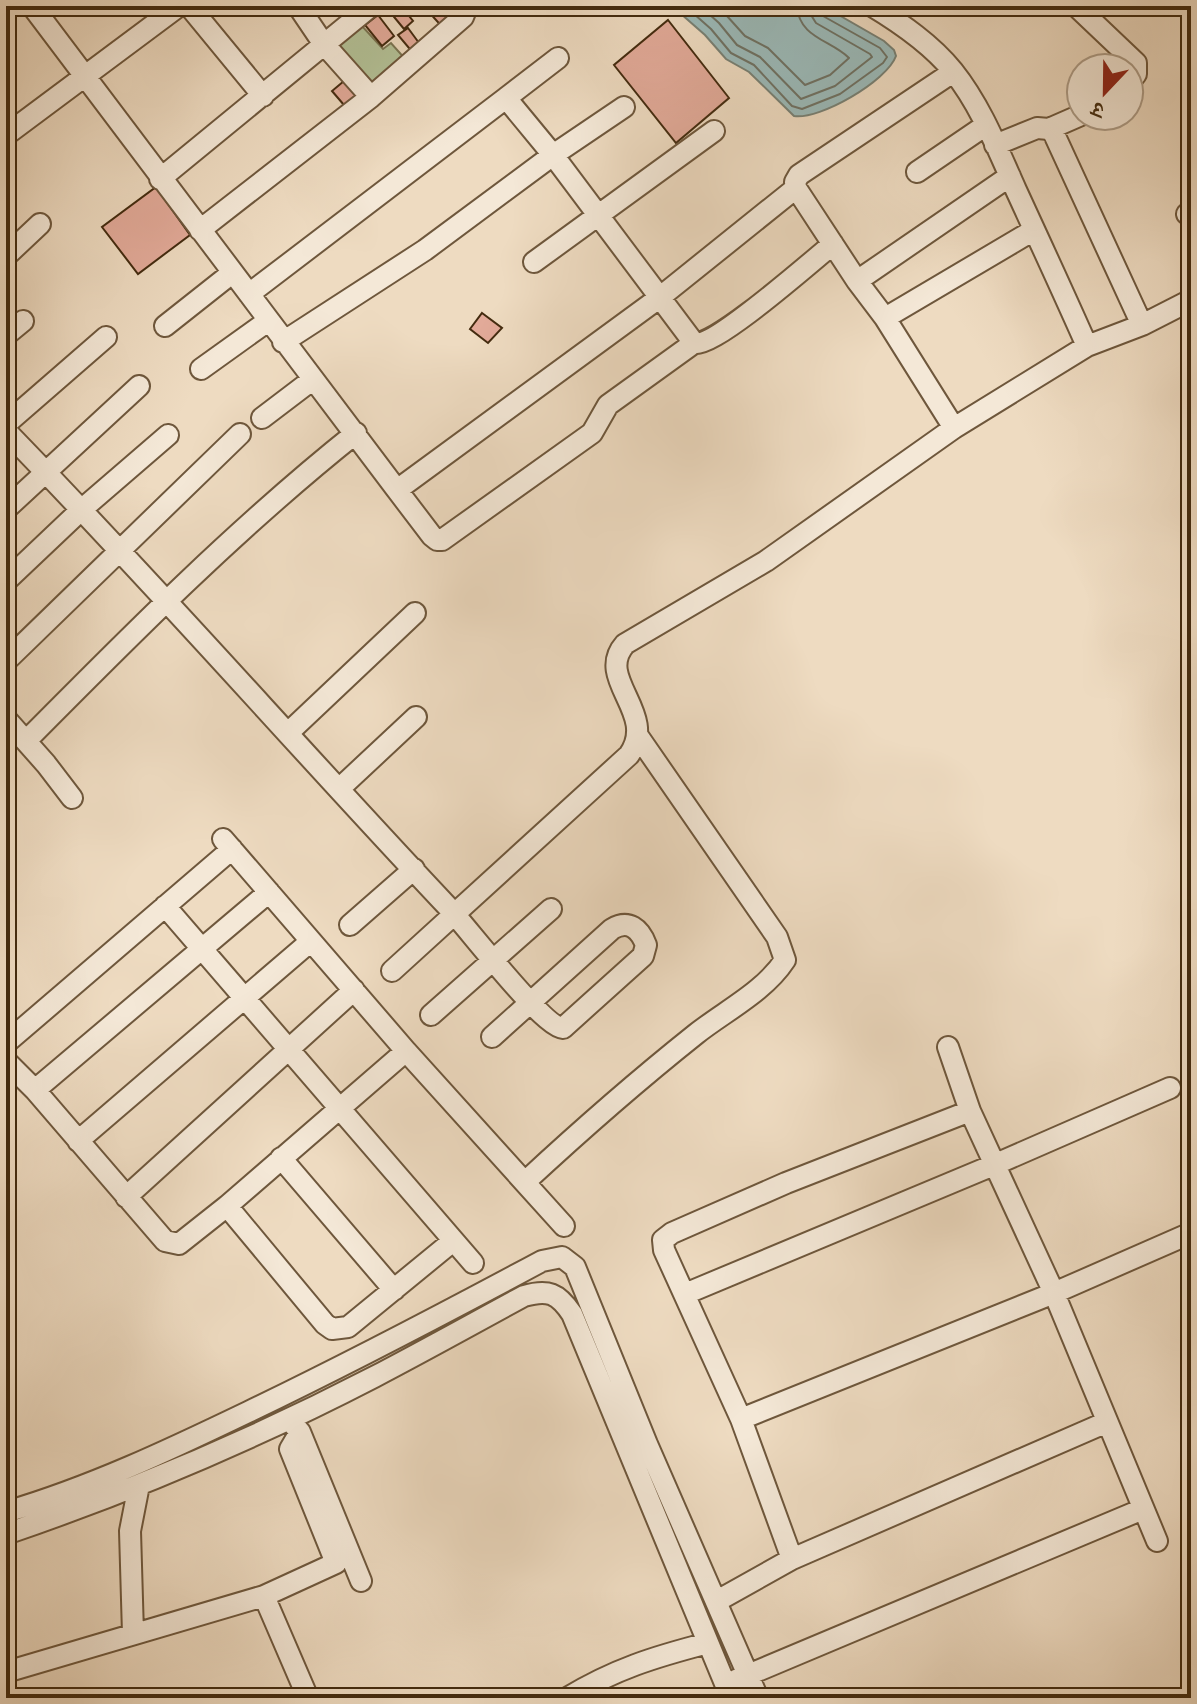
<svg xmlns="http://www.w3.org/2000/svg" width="1197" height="1704" viewBox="0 0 1197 1704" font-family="Alegreya,'Noto Serif Devanagari',serif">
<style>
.green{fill:#b3c197;stroke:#7b7653;stroke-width:2}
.water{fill:#9bbab9;stroke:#788175;stroke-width:2}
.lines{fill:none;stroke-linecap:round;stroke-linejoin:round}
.shore{stroke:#6f7264;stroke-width:2}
.building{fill:#e2aa99;stroke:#432b0f;stroke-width:2}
.minor-casing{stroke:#6e573c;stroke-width:24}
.minor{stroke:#f4e8d7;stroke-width:20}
</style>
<rect width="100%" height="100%" fill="#eedbc1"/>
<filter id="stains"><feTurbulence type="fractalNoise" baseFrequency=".0025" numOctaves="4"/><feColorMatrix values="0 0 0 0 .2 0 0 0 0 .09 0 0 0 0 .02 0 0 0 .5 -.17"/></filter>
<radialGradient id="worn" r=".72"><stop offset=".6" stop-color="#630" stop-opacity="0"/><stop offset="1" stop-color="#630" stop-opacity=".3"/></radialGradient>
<!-- green -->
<path class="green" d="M 362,26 L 383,49 L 391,43 L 407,61 L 373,93 L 332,45 Z"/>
<!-- water -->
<path class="water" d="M 672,6 L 823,6 L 884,41 L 894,50 L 896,56 C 887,81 820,120 794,116 L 749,72 L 726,59 L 705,35 Z"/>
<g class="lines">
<!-- shore -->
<path class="shore" d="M 685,6 L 711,29 L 731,53 L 754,65 L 792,106 L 802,109 L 840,94 L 883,63 L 887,57 L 880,48 L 823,16 L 820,6
M 700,6 L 719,23 L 737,45 L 760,57 L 801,99 L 835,86 L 872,57 L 870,54 L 816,23 L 811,15 L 809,6
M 718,6 L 745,36 L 768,48 L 805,85 L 830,75 L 849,58 C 831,40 799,38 797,6"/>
</g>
<!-- building -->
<path class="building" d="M 385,6 L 401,6 L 413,21 L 404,29 Z
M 430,6 L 454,6 L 463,17 L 446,31 L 426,9 Z
M 378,15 L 394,36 L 382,46 L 365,25 Z
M 668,20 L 729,98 L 676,143 L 614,65 Z
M 408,28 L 422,47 L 414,54 L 398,35 Z
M 350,76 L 368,97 L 350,112 L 332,91 Z
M 156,187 L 190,235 L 138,274 L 102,227 Z
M 482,313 L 502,328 L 488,343 L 470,329 Z"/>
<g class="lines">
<defs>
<path id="minor" d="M 32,6 L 397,490 L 659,298 L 796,188
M 189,6 L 263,96
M 298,6 L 323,43 L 371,97
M 872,6 C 902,24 931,44 953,71 C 981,106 998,150 1016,190 C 1040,242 1064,294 1087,346
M 1076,6 L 1136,63 L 1136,74 L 1129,83
M 953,72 L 799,175 L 795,182 L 796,188 L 857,281 L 885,318 L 1034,230
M 506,98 L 558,58
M 1049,129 L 1081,115
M 6,135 L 179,6
M 995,145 L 1037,128 L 1049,129 L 1054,134 L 1142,325 L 1191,300
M 917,172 L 986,125
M 160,179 L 371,6
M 1187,214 L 1191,217
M 200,230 L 371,97 L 463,17 L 465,12 L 462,6
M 6,256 L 40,224
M 534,262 L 714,131
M 857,281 L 1010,176
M 249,294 L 506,98 L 553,155 L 694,343 C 714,348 812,261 833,244
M 885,318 L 954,428
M 165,326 L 232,273
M 6,335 L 23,321
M 283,342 L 425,250 L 553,155 L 624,107
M 201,369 L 268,321
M 262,418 L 312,380
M 6,424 L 106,337
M 6,431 C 157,586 299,749 448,907 C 467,927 543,1027 563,1028 L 643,956 L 646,945 C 640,929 629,919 612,929 L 492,1037
M 397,490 L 432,536 L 437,540 L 442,540 L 592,433 L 608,405 L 694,343
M 6,509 L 139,386
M 6,581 L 81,510 L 168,435
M 6,661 L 240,434
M 6,719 L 46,764 L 72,798
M 288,733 L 415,613
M 26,741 C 132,634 238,527 356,433
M 339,789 L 416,717
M 223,839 L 406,1051
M 165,906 L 473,1263
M 350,925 L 414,869
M 392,971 L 629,755 C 659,713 594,679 625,644 L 766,561 L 954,428 L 1087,346 L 1142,325
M 431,1015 L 551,909
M 6,1043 L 232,849
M 948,1047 L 970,1111 L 1054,1293 L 1157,1541
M 6,1061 L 35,1090 L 165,1241 L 179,1244 L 227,1206 L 406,1051 L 564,1226
M 35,1090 L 269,892
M 78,1141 L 311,941
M 281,1158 L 394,1290
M 525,1182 C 580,1131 637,1081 696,1034 C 725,1011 764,992 785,960 L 777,937 L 638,736
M 126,1197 L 354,990
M 227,1206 L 325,1324 L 332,1329 L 348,1327 L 453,1241
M 685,1294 L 996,1164 L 1170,1088
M 741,1419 L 1054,1293 L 1191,1233
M 294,1425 L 300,1432 L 361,1581
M 6,1512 C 91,1487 169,1450 248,1412 C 348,1364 445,1313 542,1261 L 562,1257 L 575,1267 L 647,1444 L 758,1698
M 6,1534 C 132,1491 256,1438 374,1377 C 424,1351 474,1323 524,1296 C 548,1289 558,1293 572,1314 L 731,1698
M 792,1559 L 741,1419 L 664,1250 L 663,1240 L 672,1233 L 786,1183 L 970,1111
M 264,1596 L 308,1698
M 717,1601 L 792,1559 L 1107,1422
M 133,1634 L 130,1531 L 139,1485
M 6,1672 L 264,1596 L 336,1563 L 290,1449 L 300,1432
M 736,1680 L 1143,1509
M 567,1698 C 615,1669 654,1657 708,1643"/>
</defs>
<!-- minor casing -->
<use href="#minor" class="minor-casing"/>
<!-- minor -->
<use href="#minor" class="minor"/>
</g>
<!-- margin -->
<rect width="1197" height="1704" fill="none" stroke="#eedbc1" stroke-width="32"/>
<rect x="8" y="8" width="1181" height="1688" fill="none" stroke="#432b0f" stroke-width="4"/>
<rect x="16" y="16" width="1165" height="1672" fill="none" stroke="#432b0f" stroke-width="2"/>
<!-- north arrow -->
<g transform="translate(1105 92) rotate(202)"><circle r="38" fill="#f4e8d7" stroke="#ad9c87" stroke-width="2"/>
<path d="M0-6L14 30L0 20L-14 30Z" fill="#8f2418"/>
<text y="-12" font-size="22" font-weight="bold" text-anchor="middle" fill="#432b0f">उ</text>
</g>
<rect width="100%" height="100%" filter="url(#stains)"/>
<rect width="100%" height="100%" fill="url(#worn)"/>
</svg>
